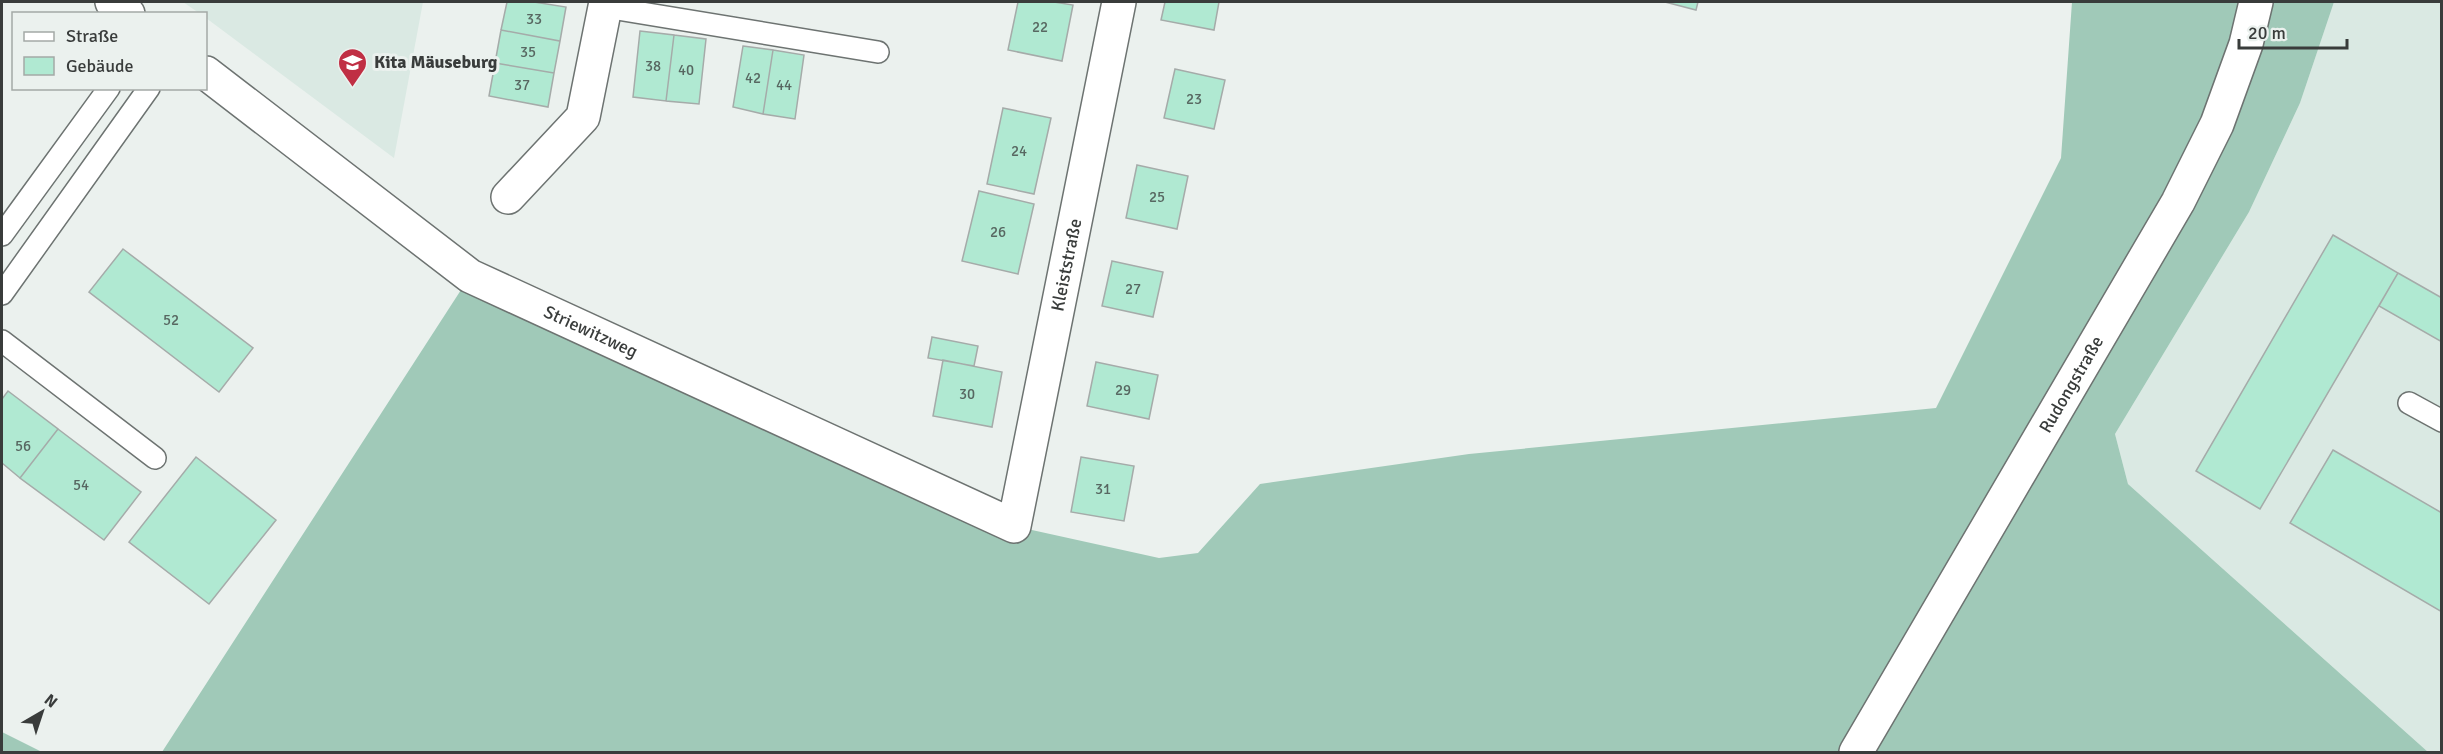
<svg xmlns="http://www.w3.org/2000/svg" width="2443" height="754" viewBox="0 0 2443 754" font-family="Signika,sans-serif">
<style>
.built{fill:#dae9e3}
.grass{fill:#a0c9b8}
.building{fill:#b0e9d2;stroke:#a5aba9;stroke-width:1.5}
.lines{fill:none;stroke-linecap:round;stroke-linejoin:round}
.service-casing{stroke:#6d7371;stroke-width:24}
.minor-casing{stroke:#6d7371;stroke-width:36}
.secondary-casing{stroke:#6d7371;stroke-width:36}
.service{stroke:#fff;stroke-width:21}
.minor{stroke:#fff;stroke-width:33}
.secondary{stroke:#fff;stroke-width:33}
.labels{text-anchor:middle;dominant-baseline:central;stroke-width:6;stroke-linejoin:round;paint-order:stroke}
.number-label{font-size:15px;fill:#576761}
.poi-label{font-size:18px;font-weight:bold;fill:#393c3b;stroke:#ebf1ee;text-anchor:start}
.street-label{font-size:18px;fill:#393c3b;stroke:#ebf1ee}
</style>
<rect width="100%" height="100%" fill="#ebf1ee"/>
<!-- built -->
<path class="built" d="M 183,2 L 423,2 L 394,158 L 206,18 L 206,14 L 199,13 Z
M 2334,2 L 2441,2 L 2441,752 L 2428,752 L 2128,484 L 2115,434 L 2249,212 L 2300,103 Z"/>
<!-- grass -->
<path class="grass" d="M 2072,2 L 2334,2 L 2300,103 L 2249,212 L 2115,434 L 2128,484 L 2428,752 L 162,752 L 470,276 L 1014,526 L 1159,558 L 1198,553 L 1260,484 L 1469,454 L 1936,408 L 2061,158 Z
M 2,732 L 42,752 L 2,752 Z"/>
<!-- building -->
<path class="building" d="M 507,2 L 534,2 L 566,7 L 560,41 L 501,30 Z
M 1018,2 L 1054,2 L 1073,5 L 1062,61 L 1008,50 Z
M 1165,2 L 1219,2 L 1214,30 L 1161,20 Z
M 1665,2 L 1698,2 L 1696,10 Z
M 501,30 L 560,41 L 554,73 L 495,63 Z
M 640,31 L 674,35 L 666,101 L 633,97 Z
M 674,35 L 706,39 L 699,104 L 666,101 Z
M 743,46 L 773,50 L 763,114 L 733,107 Z
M 773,50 L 804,55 L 795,119 L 763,114 Z
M 495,63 L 554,73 L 548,107 L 489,96 Z
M 1175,69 L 1225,80 L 1214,129 L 1164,118 Z
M 1003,108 L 1051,118 L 1034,194 L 987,184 Z
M 1137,165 L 1188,176 L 1177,229 L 1126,218 Z
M 979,191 L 1034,204 L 1018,274 L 962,261 Z
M 2333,235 L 2398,273 L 2260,509 L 2196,471 Z
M 123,249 L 253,348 L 219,392 L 89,292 Z
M 1112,261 L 1163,272 L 1153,317 L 1102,306 Z
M 2398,273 L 2442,298 L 2442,342 L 2379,306 Z
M 932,337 L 978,346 L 974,366 L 928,358 Z
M 943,360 L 1002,372 L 992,427 L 933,416 Z
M 1096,362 L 1158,375 L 1149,419 L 1087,406 Z
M 8,391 L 58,429 L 20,478 L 2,463 L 2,399 Z
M 58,429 L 141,492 L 104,540 L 20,478 Z
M 2333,450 L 2442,513 L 2442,612 L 2290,523 Z
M 196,457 L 276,520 L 209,604 L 129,542 Z
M 1081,457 L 1134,466 L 1124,521 L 1071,512 Z"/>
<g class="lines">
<defs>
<path id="service" d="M 605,7 L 878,52
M 2,235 L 109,88
M 2,294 L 149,88
M 2,341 L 155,458
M 2409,403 L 2442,421"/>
<g id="minor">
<path d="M 112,2 L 128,14"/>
<path id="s1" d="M 206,73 L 470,276 L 1014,526 L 1119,2"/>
<path d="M 508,197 L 583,117 L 606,2"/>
</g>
<g id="secondary">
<path id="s2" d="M 1856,752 L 2178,202 L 2217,124 L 2246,44 L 2256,2"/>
</g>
</defs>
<!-- service casing -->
<use href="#service" class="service-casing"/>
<!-- minor casing -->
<use href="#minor" class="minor-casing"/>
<!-- secondary casing -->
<use href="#secondary" class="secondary-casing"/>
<!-- service -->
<use href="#service" class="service"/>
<!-- minor -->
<use href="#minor" class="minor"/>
<!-- secondary -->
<use href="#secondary" class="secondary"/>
</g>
<!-- icons -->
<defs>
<symbol id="school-pin" viewBox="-11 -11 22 30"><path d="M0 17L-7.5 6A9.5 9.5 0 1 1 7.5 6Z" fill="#c02f44" stroke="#ebf1ee"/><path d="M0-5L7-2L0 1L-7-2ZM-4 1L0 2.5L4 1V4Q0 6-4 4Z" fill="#fff"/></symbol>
</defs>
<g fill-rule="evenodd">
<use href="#school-pin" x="336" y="46" width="33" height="45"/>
</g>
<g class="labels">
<!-- number labels -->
<g class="number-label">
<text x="534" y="19">33</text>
<text x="1040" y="27">22</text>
<text x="528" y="52">35</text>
<text x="653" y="66">38</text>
<text x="686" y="70">40</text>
<text x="753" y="78">42</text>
<text x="522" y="85">37</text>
<text x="784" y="85">44</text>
<text x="1194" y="99">23</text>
<text x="1019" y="151">24</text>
<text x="1157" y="197">25</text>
<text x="998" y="232">26</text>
<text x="1133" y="289">27</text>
<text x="171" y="320">52</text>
<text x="1123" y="390">29</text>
<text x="967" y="394">30</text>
<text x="23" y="446">56</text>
<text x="81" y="485">54</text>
<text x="1103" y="489">31</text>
</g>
<!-- poi labels -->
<g class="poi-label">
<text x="374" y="62">Kita Mäuseburg</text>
</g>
<!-- street labels -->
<g class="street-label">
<text stroke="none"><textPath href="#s1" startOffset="1198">Kleiststraße</textPath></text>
<text stroke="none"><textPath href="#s1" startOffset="466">Striewitzweg</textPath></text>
<text stroke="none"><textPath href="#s2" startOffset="426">Rudongstraße</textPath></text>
</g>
</g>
<!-- border -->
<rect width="2443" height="754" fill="none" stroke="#393c3b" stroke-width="6"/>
<!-- legend -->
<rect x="12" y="12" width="195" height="78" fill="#ebf1ee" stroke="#a4a9a6" stroke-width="1.5"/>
<rect x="24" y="32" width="30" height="9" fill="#ffffff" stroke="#a4a9a6" stroke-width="1.5"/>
<text x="66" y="42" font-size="18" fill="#393c3b">Straße</text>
<rect x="24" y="57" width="30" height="18" fill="#b0e9d2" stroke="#a4a9a6" stroke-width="1.5"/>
<text x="66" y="72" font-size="18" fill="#393c3b">Gebäude</text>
<!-- north arrow -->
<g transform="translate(42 712) rotate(39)" stroke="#ebf1ee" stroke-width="4.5" paint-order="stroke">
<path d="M0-4.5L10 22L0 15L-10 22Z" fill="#393c3b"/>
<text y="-9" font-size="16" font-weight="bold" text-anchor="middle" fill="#393c3b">N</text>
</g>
<!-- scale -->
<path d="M2239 39v9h108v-9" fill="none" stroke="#393c3b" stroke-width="3"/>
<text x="2248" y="39" font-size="18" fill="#393c3b" stroke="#ebf1ee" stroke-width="4.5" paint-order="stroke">20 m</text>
</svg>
